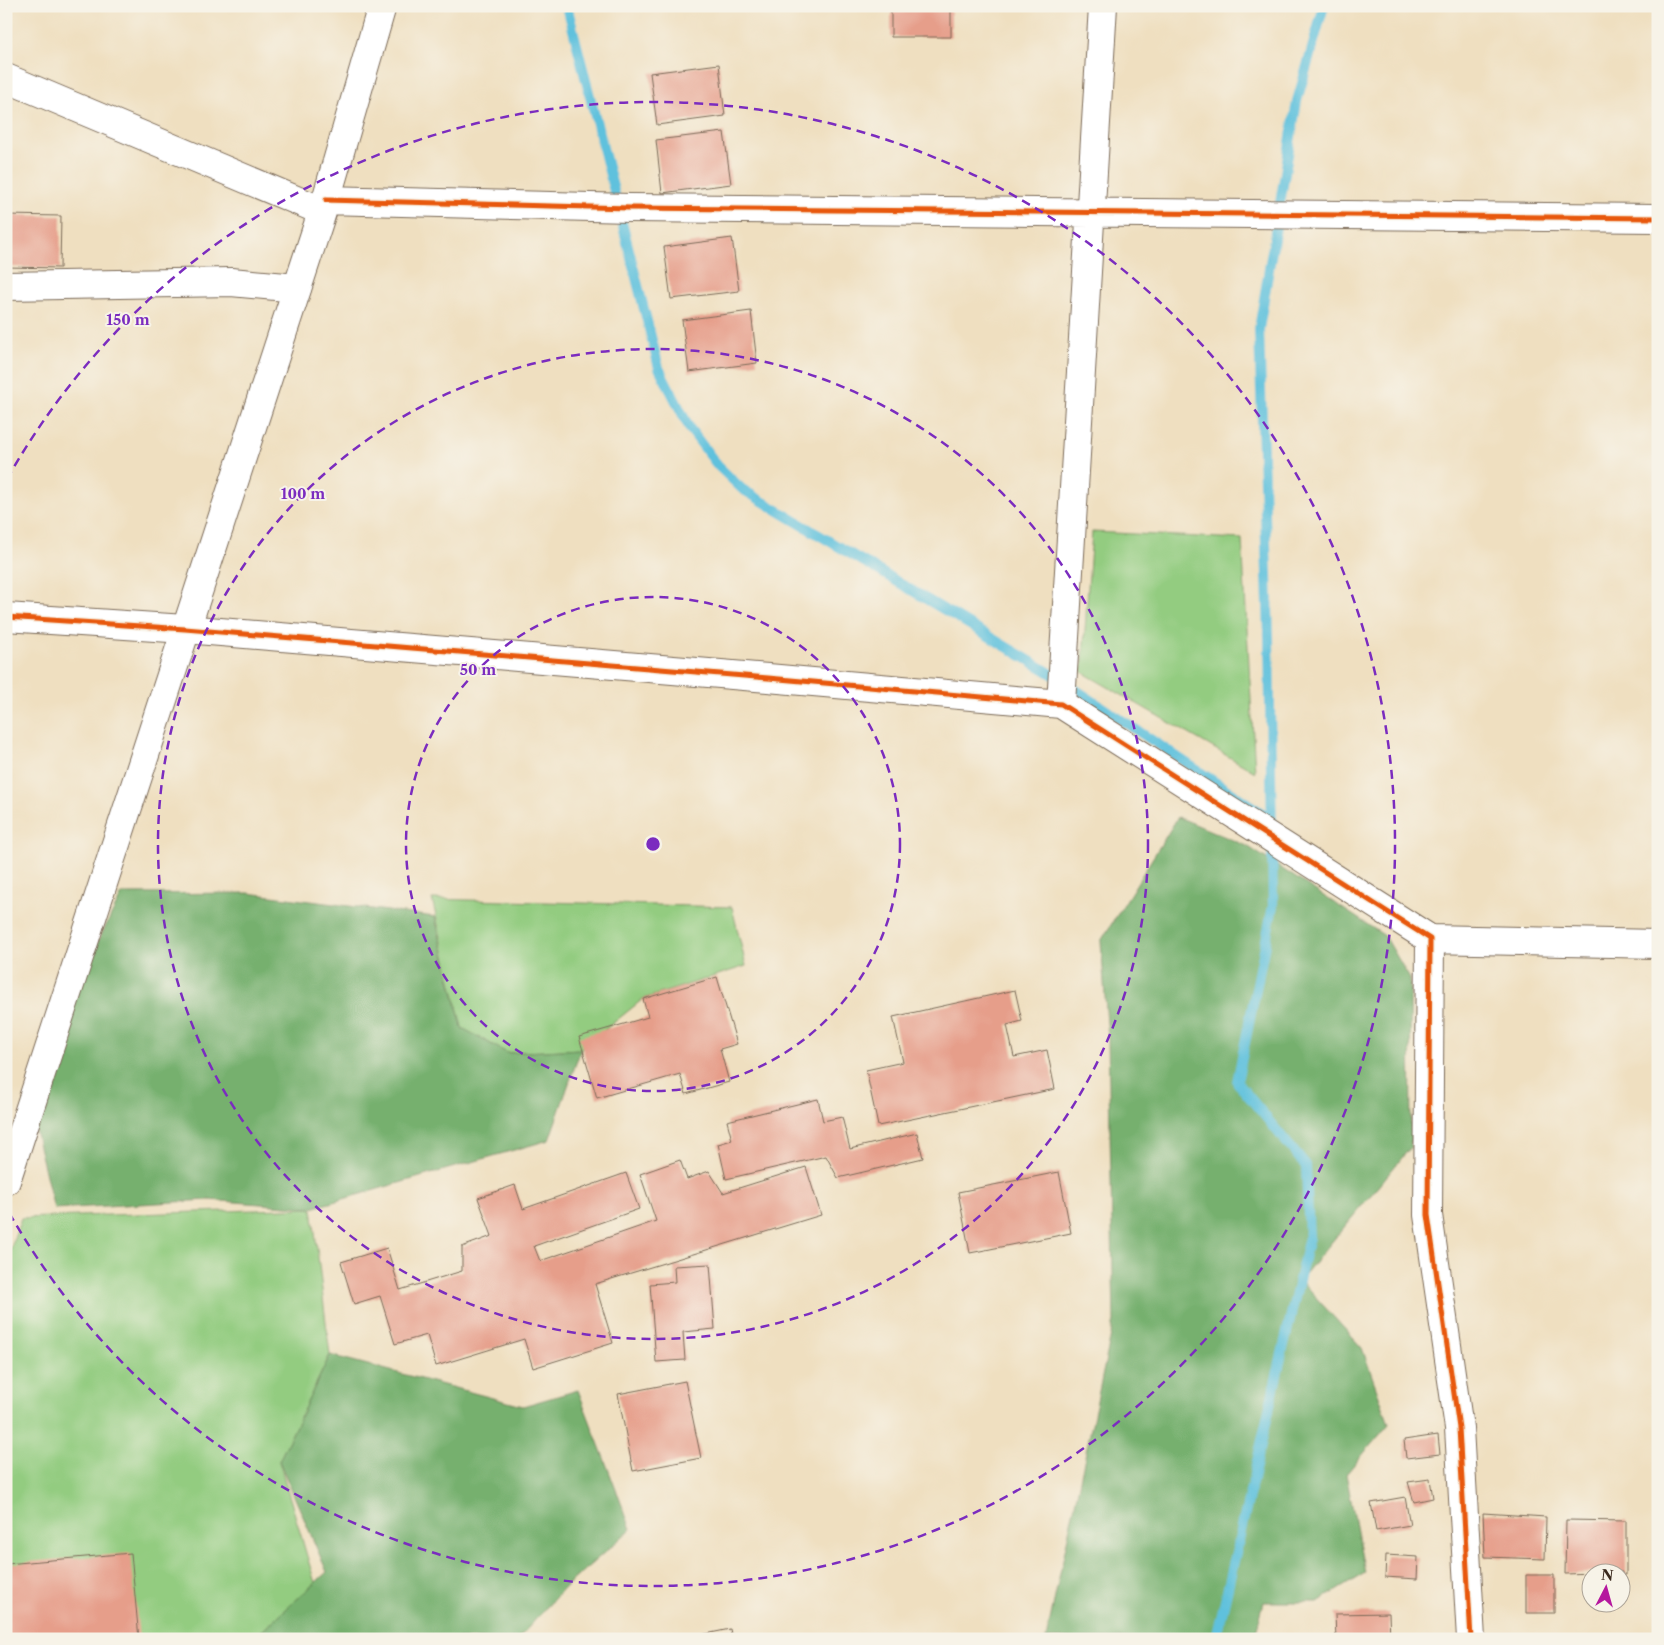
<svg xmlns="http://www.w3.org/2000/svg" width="1664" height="1645" viewBox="0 0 1664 1645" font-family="'Libre Caslon Text',serif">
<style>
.green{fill:#93cc80;stroke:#677b4f}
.forest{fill:#76b06e;stroke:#586d46}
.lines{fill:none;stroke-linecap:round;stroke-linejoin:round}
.stream{stroke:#5fc1dd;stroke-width:10}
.building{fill:#e69e8a}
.minor-casing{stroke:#7a6957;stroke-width:30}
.tertiary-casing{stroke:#7a6957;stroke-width:30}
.minor{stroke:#fff;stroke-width:28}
.tertiary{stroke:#fff;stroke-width:28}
.cycleway-casing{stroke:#f7f3e8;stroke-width:8}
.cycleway{stroke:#e8590c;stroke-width:5}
.ring{fill:none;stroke:#7b2cbf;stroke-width:2.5;stroke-dasharray:9 6}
.centre{fill:#7b2cbf;stroke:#f7f3e8;stroke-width:2.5}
.ring-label{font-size:15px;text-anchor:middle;font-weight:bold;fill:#7b2cbf;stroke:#f7f3e8;stroke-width:4;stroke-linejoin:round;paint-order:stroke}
</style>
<rect width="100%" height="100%" fill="#f7f3e8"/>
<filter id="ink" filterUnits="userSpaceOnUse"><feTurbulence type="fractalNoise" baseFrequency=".02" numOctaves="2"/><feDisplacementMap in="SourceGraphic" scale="10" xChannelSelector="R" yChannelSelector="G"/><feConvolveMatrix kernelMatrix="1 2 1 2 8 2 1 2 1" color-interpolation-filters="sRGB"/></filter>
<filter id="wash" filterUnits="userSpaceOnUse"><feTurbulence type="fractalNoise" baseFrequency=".0096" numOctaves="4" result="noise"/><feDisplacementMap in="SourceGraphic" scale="20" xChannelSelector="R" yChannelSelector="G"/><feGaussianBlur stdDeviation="1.12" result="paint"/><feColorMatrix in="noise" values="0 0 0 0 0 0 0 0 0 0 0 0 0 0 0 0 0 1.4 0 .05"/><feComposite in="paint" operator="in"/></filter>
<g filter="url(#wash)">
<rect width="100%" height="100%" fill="#efdfc0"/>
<!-- green -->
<path class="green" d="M 1092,532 L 1242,539 L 1255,772 L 1082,672 Z
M 432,899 L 732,907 L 746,966 L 643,999 L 581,1049 L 507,1053 L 462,1028 Z
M 312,1208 L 330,1355 L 279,1461 L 315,1583 L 253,1639 L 6,1639 L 6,1263 L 21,1218 Z"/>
<!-- forest -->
<path class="forest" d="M 1178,817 L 1247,846 L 1385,936 L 1410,979 L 1411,1147 L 1300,1280 L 1362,1348 L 1389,1424 L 1346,1474 L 1365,1573 L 1318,1602 L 1264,1602 L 1254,1639 L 1046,1639 L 1114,1321 L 1108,1038 L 1101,941 Z
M 248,893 L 435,917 L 462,1028 L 507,1053 L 581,1049 L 549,1140 L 312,1208 L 209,1200 L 54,1209 L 30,1109 L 59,1018 L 122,894 Z
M 330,1355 L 523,1406 L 578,1390 L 631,1529 L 563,1589 L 518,1639 L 253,1639 L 327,1572 L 279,1461 Z"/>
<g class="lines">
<!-- stream -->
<path class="stream" d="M 567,6 L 659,368 L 690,429 L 718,466 L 742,489 L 1052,674 L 1271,819
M 1216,1639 L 1309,1237 L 1306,1166 L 1237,1082 L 1273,906 L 1269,636 L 1259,329 L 1297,101 L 1324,6"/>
</g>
<g id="blocks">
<!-- building -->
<path class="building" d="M 891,6 L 951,6 L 951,37 L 891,37 Z
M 719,64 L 725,116 L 657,125 L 650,73 Z
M 724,132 L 731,184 L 662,193 L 656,140 Z
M 6,215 L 61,216 L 60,268 L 6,267 Z
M 732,238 L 739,291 L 671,299 L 664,247 Z
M 751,311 L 757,363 L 689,372 L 682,320 Z
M 717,977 L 737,1044 L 720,1049 L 729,1082 L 686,1094 L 680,1074 L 597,1098 L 579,1037 L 648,1017 L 643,999 Z
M 1015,990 L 1022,1021 L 1007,1025 L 1014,1057 L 1047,1050 L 1055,1089 L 878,1126 L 866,1070 L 903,1062 L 893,1017 Z
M 818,1099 L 823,1121 L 842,1117 L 850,1149 L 917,1133 L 923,1158 L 838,1178 L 826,1156 L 726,1179 L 718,1144 L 732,1140 L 727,1121 Z
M 680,1160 L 687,1179 L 709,1171 L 723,1193 L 806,1167 L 821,1215 L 595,1284 L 613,1343 L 533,1368 L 524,1339 L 436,1366 L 427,1335 L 395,1344 L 380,1296 L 354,1304 L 341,1262 L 387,1248 L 400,1290 L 462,1271 L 462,1247 L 492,1236 L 478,1198 L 515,1185 L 523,1209 L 626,1173 L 639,1209 L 534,1246 L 540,1261 L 656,1221 L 640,1174 Z
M 1059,1172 L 1071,1233 L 970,1253 L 958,1192 Z
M 710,1264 L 715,1329 L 683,1332 L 685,1360 L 656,1362 L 650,1284 L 675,1282 L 674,1266 Z
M 685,1381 L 701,1458 L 633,1471 L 618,1394 Z
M 1438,1435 L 1440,1454 L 1406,1458 L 1404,1440 Z
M 1430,1479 L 1433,1498 L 1414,1502 L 1408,1482 Z
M 1405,1497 L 1410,1525 L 1376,1531 L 1371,1503 Z
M 1483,1513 L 1546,1517 L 1545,1559 L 1485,1557 Z
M 1566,1520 L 1626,1521 L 1626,1575 L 1622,1575 L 1622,1572 L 1565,1574 Z
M 131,1553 L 139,1639 L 6,1639 L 6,1564 Z
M 1386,1555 L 1418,1557 L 1417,1579 L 1385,1577 Z
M 1526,1575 L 1554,1575 L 1554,1613 L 1526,1613 Z
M 1389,1613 L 1390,1639 L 1336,1639 L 1335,1614 Z
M 730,1629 L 732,1639 L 686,1639 L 686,1638 Z"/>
</g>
</g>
<g filter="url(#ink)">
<use href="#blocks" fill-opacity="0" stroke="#7a6957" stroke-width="1"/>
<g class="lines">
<defs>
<path id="minor" d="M 6,78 L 322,211
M 326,200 L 630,208 L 1658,218
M 6,286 L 231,282 L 297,288
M 6,617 L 185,629 L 768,678 L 1061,704 L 1430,939 L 1428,1215 L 1459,1428 L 1471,1639
M 1061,704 L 1103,6
M 1430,939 L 1658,944"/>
<path id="tertiary" d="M 6,1181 L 326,200 L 382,6"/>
</defs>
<!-- minor casing -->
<use href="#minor" class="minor-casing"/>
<!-- tertiary casing -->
<use href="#tertiary" class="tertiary-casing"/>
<!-- minor -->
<use href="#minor" class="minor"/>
<!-- tertiary -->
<use href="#tertiary" class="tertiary"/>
<defs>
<path id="cycleway" d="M 326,200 L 630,208 L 1658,218
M 6,617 L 185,629 L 768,678 L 1061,704 L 1430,939 L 1428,1215 L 1459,1428 L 1471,1639"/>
</defs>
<!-- cycleway casing -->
<use href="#cycleway" class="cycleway-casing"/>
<!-- cycleway -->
<use href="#cycleway" class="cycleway"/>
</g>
</g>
<!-- distance rings -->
<g class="ring">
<circle cx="653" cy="844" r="247"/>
<circle cx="653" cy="844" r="495"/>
<path d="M7 479A742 742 0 1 1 7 1209"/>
</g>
<circle cx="653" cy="844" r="8" class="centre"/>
<g class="ring-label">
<text x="128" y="325">150 m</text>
<text x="303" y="499">100 m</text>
<text x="478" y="675">50 m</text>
</g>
<!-- margin -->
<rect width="1664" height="1645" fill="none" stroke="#f7f3e8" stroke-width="25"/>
<!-- north arrow -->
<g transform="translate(1606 1588) rotate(6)"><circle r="24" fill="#f7f3e8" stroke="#aca397"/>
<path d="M0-4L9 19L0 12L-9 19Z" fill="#b5179e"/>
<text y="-8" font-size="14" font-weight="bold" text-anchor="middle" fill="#3b2a1e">N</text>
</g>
</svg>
